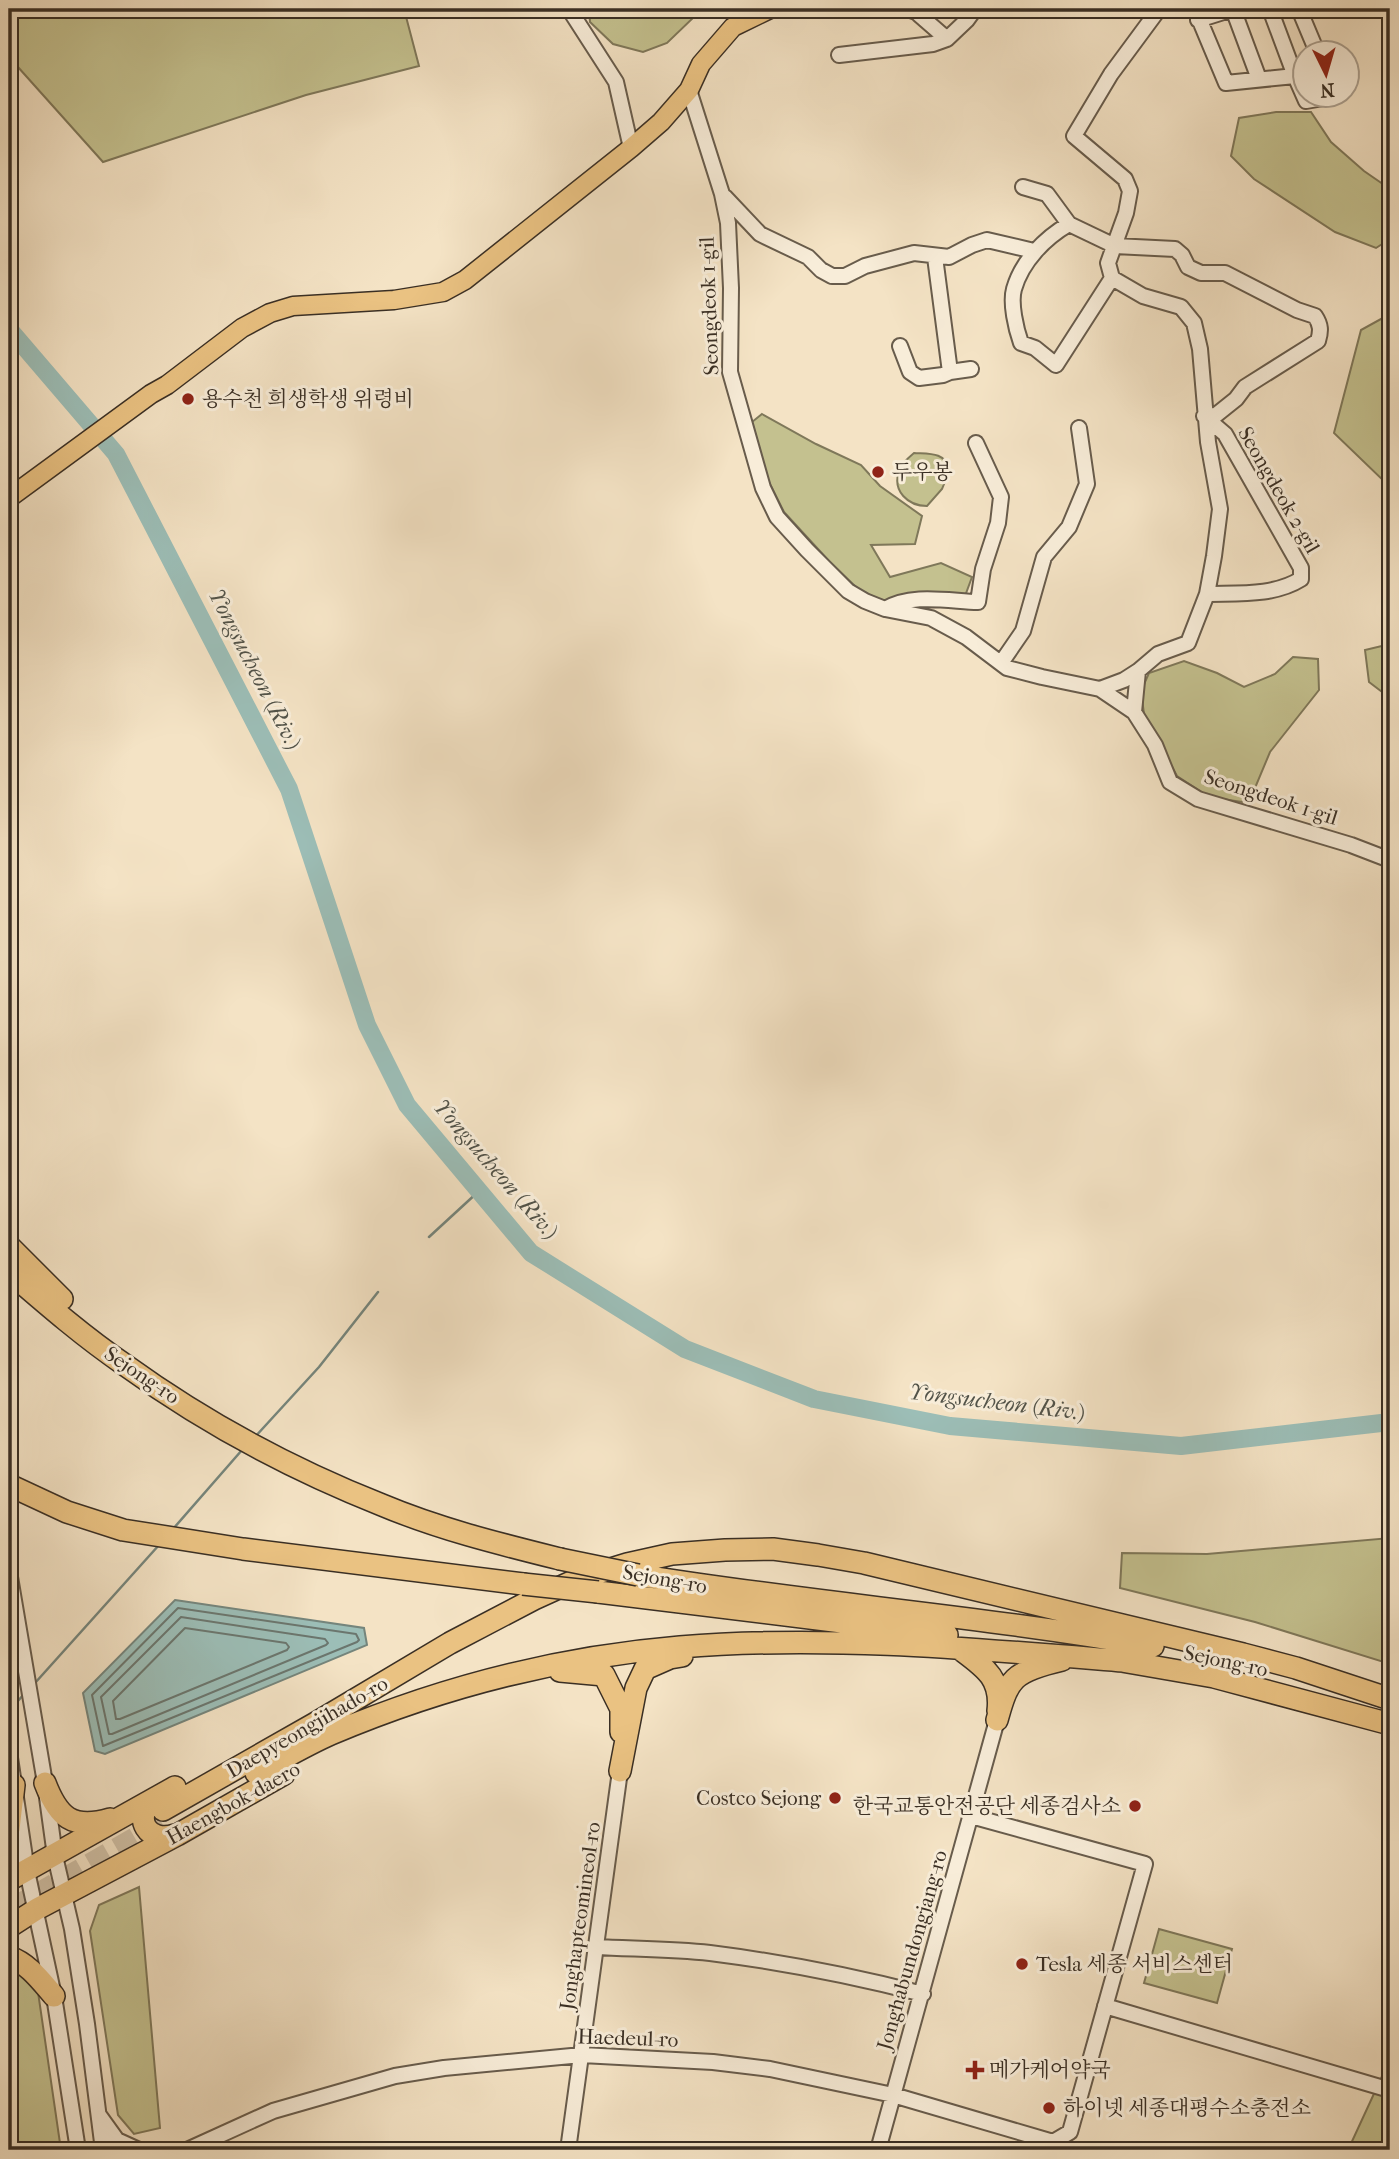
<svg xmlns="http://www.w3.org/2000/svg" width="1399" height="2159" viewBox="0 0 1399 2159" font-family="'IM FELL French Canon','Noto Serif KR',serif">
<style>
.green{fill:#c4c18f;stroke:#7f785a;stroke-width:2}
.water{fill:#9cbeb7;stroke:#75857c;stroke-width:2}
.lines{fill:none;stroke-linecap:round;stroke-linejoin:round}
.shore{stroke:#6b766e;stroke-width:2}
.stream{stroke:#75857c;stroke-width:2.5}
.river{stroke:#9cbeb7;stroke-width:18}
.highway-tunnel{stroke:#cfbfa5;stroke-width:21;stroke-dasharray:21 10;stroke-linecap:butt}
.minor-casing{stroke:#685c4c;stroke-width:18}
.major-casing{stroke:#3a2f24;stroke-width:21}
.highway-casing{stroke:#3a2f24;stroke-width:24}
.minor{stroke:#f8edd9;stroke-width:14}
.major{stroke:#eac282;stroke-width:18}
.highway{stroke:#eac282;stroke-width:21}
.highway-bridge-casing{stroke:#3a2f24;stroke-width:24;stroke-linecap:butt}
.highway-bridge{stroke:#eac282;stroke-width:21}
.poi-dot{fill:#8f2418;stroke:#f8edd9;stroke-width:2.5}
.labels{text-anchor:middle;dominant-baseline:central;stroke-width:6;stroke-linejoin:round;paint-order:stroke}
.street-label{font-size:21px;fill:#3a2f24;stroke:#f8edd9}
.poi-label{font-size:21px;fill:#3a2f24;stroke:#f8edd9;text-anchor:start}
.water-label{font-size:23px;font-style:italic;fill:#525349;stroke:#f8edd9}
</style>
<rect width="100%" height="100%" fill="#f4e3c5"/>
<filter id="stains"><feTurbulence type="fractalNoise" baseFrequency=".00286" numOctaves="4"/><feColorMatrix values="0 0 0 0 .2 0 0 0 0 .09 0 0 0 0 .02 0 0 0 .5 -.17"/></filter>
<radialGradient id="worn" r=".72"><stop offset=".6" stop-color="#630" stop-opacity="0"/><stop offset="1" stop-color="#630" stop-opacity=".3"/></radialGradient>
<!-- green -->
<path class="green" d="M 9,9 L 404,9 L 419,66 L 306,95 L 103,162 L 9,57 Z
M 589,9 L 697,9 L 695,16 L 667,43 L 643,52 L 613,44 L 590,22 Z
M 1276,112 L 1311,112 L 1331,142 L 1364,171 L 1390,189 L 1390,239 L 1376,248 L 1335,232 L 1254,179 L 1231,156 L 1239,118 Z
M 1390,314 L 1390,487 L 1334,433 L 1361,330 Z
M 762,414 L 816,444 L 861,465 L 880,486 L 922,516 L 915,544 L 871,545 L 890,577 L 941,563 L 972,577 L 965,596 L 888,604 L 858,589 L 829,561 L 784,512 L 768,480 L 752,422 Z
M 914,453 C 930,454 944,452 950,469 L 942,489 L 927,506 C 908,506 892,491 899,471 C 901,464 908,458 914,453 Z
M 1390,644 L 1390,698 L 1369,682 L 1365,650 Z
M 1293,657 L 1318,659 L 1319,690 L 1270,752 L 1255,788 L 1242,802 L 1209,797 L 1177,776 L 1144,714 L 1141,691 L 1149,673 L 1184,661 L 1217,673 L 1244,687 L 1275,674 Z
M 1390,1538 L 1390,1664 L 1255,1622 L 1120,1588 L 1122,1553 L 1207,1554 Z
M 139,1887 L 160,2128 L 134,2134 L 118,2115 L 90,1931 L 99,1905 Z
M 1159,1929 L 1232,1949 L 1217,2003 L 1144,1983 Z
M 9,1965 L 31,1979 L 38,1992 L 61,2150 L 9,2150 Z
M 1390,2059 L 1390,2150 L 1348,2150 Z"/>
<!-- water -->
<path class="water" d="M 175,1600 L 364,1628 L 367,1645 L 105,1754 L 95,1751 L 83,1693 Z"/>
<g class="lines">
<!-- shore -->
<path class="shore" d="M 178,1608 L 356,1634 L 359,1640 L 357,1642 L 103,1746 L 92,1695 Z
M 181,1617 L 325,1639 L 328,1643 L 326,1645 L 112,1734 L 109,1734 L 101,1697 Z
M 185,1628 L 286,1643 L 289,1647 L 287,1650 L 120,1719 L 116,1719 L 113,1701 Z"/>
<!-- stream -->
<path class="stream" d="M 429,1237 L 479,1191
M 254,1438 L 319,1367 L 378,1292
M 173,1529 L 242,1450
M 35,1683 L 159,1545
M 9,1711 L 25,1693"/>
<!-- river -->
<path class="river" d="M 9,329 L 116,454 L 289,789 L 367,1025 L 407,1105 L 531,1253 L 685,1349 L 814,1399 L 950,1426 L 1181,1446 L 1390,1422"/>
<!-- highway-tunnel -->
<path class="highway-tunnel" d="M 9,1910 L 168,1819"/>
<defs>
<path id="minor" d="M 569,9 L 616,82 L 631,148
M 908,9 L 916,12 L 947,39 L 967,20 L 975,9
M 1195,9 L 1226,83 L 1295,76 L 1306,101 L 1335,96 L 1334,94
M 1270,9 L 1295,76
M 1299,9 L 1317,52
M 1198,20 L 1233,9 L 1259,79
M 839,55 L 933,44 L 947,39
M 689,90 L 722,194 L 728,223 L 731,288 L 730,372 L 763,488 L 777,517 L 807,550 L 848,591 L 865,601 L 885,609 L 931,618 L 966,637 L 1007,668 L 1042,677 L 1100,689 L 1134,712 L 1155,745 L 1170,782 L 1198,799 L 1351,845 L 1390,860
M 1023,187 L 1047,194 L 1069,224
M 725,197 L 760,234 L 808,257 L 821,270 L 832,276 L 845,276 L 865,266 L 914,253 L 949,257 L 972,245 L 987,240 L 1034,251
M 935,257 L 950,372 L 971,369
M 1112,278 L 1056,365 L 1035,348 L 1021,343 C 1016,329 1010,303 1014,289 C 1022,261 1045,238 1069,224 L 1115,246 L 1175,249 L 1182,255 L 1188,267 L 1201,273 L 1225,273 L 1297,310 L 1315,316 C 1321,325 1321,331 1318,341 L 1245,387 L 1236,399 L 1216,415 L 1204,416
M 900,346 L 910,372 L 919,378 L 943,375 L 950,372
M 1204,416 L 1225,434 L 1301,568 L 1301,579 C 1274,596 1238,593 1207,594
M 885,609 C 911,593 948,601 978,602 L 983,569 L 998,523 L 1001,497 L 976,443
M 1001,663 L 1023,631 L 1044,557 L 1069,527 L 1087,484 L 1079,428
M 1100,689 L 1124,680 L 1138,671 L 1158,654 L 1188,643 L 1207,594 L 1214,556 L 1220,509 L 1208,442 L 1200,349 L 1194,323 L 1181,307 L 1143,296 L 1112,278 L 1108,263 L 1126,213 L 1130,191 L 1125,179 L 1074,136 L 1111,74 L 1159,9
M 1134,712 L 1138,671
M 9,1571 L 45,1783 L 55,1856 L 72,1929 L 87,2024 L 103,2150
M 9,1751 L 27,1871 L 54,1996 L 78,2150
M 596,1947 C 634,1949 673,1949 710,1953 C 781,1962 853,1976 923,1994
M 1105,2006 L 1390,2090
M 99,2115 L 117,2140 L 139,2150
M 187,2150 L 273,2111 L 395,2076 L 444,2068 L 582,2055 L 713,2062 L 770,2069 L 893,2095 L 1053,2142 L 1070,2132 L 1145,1864 L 971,1816
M 568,2150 L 620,1771
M 878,2150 L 997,1720"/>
<path id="major" d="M 9,498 L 151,394 L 167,385 L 242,328 L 270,313 L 293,306 L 394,300 L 443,292 L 465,280 L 631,148 L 661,122 L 689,90 L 701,64 L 733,27 L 770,9"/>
<path id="highway" d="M 9,1246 L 62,1299
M 9,1272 C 46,1304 84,1337 125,1365 C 204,1422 291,1469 382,1505 C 439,1529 500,1544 560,1559
M 9,1485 L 67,1512 L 123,1530 L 243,1549 L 523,1584
M 638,1575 C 809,1603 982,1616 1153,1646
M 598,1592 L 947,1635
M 960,1649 C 984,1667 1002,1678 998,1711
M 1110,1659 L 1214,1677 L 1390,1724
M 560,1671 L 604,1675 L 621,1709 L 621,1732
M 997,1720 C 1001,1706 1005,1689 1015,1679 C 1025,1669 1049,1663 1062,1660
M 620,1771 L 636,1688 L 645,1669 L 670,1658 L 682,1656
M 256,1773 C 281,1760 306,1745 331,1734 C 442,1687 560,1657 680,1647 C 827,1635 977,1649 1124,1661
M 45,1783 C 58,1817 72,1830 110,1819
M 153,1800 C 132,1818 148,1844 175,1835
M 163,1810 L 314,1724 L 450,1643 L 534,1599 L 578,1579 L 627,1564 L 672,1554 L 725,1550 L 773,1549 L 818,1555 L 864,1563 L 1243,1654 L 1296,1668 L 1390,1699
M 9,1829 L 14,1785
M 9,1880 L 175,1787
M 9,1927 L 37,1909 L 177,1835 L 284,1774
M 9,1957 C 28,1963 41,1981 54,1996"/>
</defs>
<!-- minor casing -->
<use href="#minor" class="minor-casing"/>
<!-- major casing -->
<use href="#major" class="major-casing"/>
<!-- highway casing -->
<use href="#highway" class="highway-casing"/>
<!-- minor -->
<use href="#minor" class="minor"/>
<!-- major -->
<use href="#major" class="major"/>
<!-- highway -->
<use href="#highway" class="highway"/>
<defs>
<path id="highway-bridge" d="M 560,1559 L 638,1575
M 523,1584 L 598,1592"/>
</defs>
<!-- highway-bridge casing -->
<use href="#highway-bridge" class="highway-bridge-casing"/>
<!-- highway-bridge -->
<use href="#highway-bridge" class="highway-bridge"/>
</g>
<!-- markers -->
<g class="poi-dot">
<circle cx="188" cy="399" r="7"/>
<circle cx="878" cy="472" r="7"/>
<circle cx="835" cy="1798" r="7"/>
<circle cx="1135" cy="1806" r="7"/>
<circle cx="1022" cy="1964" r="7"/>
<path d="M971.5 2059.5h7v7h7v7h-7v7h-7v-7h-7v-7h7z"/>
<circle cx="1049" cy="2108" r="7"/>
</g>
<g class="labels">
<!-- street labels -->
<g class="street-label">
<text transform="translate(709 306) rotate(-92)">Seongdeok 1-gil</text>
<text transform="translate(1279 490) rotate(60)">Seongdeok 2-gil</text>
<text transform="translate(1271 797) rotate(18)">Seongdeok 1-gil</text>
<text transform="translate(142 1375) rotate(34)">Sejong-ro</text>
<text transform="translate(665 1579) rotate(10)">Sejong-ro</text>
<text transform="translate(1226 1661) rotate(12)">Sejong-ro</text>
<text transform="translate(307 1727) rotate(-30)">Daepyeongjihado-ro</text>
<text transform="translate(233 1803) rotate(-29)">Haengbok-daero</text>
<text transform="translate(580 1916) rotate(-82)">Jonghapteomineol-ro</text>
<text transform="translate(912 1950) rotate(-74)">Jonghabundongjang-ro</text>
<text transform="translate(628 2038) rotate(2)">Haedeul-ro</text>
</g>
<!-- poi labels -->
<g class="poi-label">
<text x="202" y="399">용수천 희생학생 위령비</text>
<text x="892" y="472">두우봉</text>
<text x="821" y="1798" text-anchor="end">Costco Sejong</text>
<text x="1121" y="1806" text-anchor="end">한국교통안전공단 세종검사소</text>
<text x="1036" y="1964">Tesla 세종 서비스센터</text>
<text x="989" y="2070">메가케어약국</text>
<text x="1063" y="2108">하이넷 세종대평수소충전소</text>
</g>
<!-- water labels -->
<g class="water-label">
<text transform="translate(255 669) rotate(63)">Yongsucheon (Riv.)</text>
<text transform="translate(496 1169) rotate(49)">Yongsucheon (Riv.)</text>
<text transform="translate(997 1402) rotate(7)">Yongsucheon (Riv.)</text>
</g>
</g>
<!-- margin -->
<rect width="1399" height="2159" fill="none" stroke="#f4e3c5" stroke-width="35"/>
<rect x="10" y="10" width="1378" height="2138" fill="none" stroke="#3a2f24" stroke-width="3.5"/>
<rect x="18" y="18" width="1364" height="2124" fill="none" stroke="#3a2f24" stroke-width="2"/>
<!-- north arrow -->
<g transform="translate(1326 74) rotate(175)"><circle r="33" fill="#f8edd9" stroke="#aca191" stroke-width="2"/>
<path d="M0-5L12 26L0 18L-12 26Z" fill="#8f2418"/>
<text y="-10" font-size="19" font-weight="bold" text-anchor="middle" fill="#3a2f24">N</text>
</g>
<rect width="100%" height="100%" filter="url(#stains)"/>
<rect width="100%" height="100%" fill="url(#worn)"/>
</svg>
